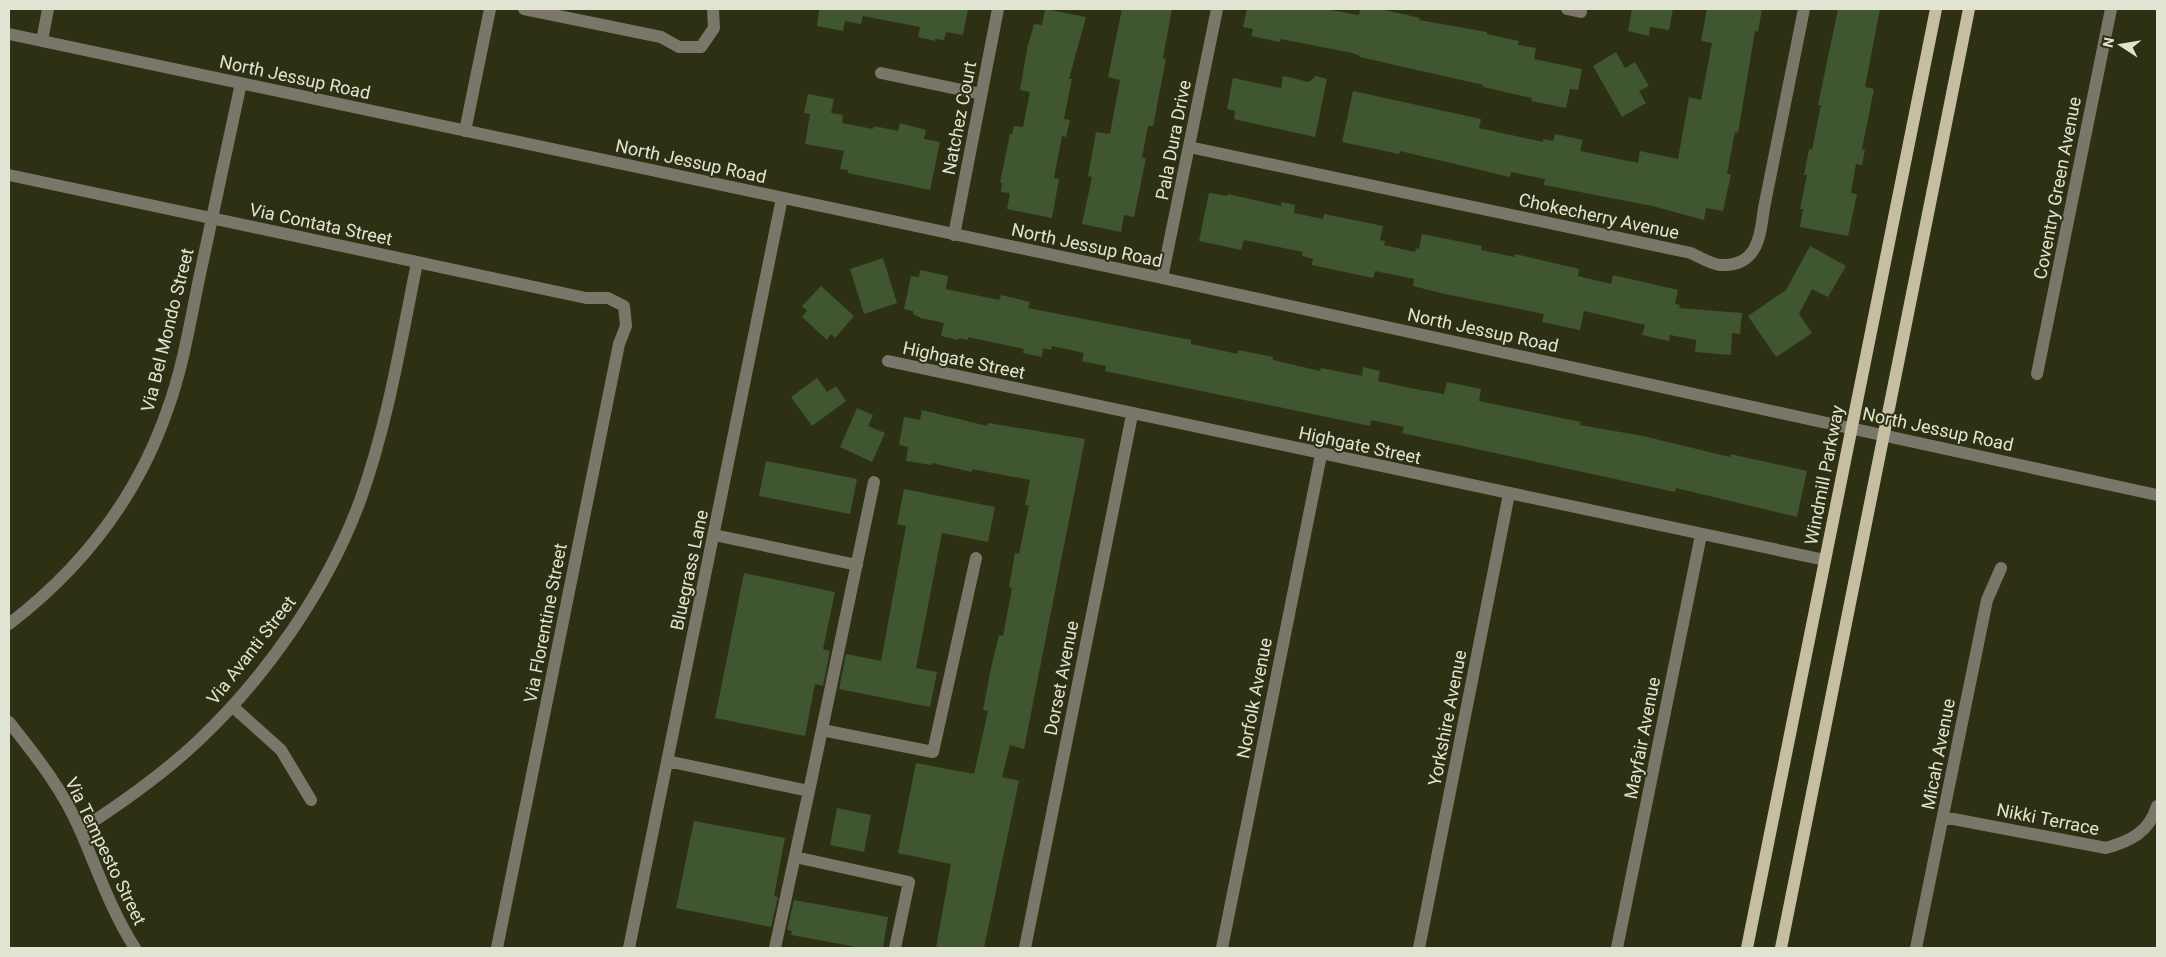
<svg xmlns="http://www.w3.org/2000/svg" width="2166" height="957" viewBox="0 0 2166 957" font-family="Roboto,sans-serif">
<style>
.building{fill:#3f5631}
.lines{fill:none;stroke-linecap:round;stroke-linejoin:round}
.minor{stroke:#7a7669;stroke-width:12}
.major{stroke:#c7bea2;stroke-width:12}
.labels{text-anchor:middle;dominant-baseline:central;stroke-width:4;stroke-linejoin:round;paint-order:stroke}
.street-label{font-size:18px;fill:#e1e4d3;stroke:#2e3014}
</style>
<rect width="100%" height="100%" fill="#2e3014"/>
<!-- building -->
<path class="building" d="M 819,9 L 968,9 L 963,35 L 946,32 L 944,40 L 935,39 L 935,41 L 918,37 L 920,27 L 863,16 L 861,24 L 845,21 L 843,31 L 817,26 Z
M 1045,9 L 1086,17 L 1069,79 L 1072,79 L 1064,119 L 1070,120 L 1066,137 L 1062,136 L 1054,178 L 1059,179 L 1052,218 L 1007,209 L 1010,193 L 1001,192 L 1002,183 L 1000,183 L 1010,134 L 1012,134 L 1014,126 L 1023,127 L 1030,92 L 1020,90 L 1027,49 L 1034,24 L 1042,25 Z
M 1122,9 L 1172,9 L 1163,58 L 1166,59 L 1153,126 L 1148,126 L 1142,158 L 1146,158 L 1134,217 L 1124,215 L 1121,232 L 1082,224 L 1092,177 L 1088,176 L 1096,132 L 1110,134 L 1120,80 L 1108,77 Z
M 1247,9 L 1325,9 L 1359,15 L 1360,9 L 1381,9 L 1420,18 L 1419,20 L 1487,32 L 1487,34 L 1519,41 L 1518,45 L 1536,48 L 1534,59 L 1582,69 L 1578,90 L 1570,89 L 1566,108 L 1531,101 L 1532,98 L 1483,87 L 1483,85 L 1360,57 L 1360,56 L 1352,53 L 1281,39 L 1280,42 L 1251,36 L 1253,29 L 1243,27 Z
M 1632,9 L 1673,9 L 1669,30 L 1650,27 L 1649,36 L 1628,31 Z
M 1707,9 L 1762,9 L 1758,32 L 1755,31 L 1738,133 L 1735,132 L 1727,174 L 1731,174 L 1723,211 L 1706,208 L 1704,220 L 1652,206 L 1544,185 L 1545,179 L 1511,172 L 1510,177 L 1400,151 L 1399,154 L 1342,142 L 1353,91 L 1481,119 L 1479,128 L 1543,142 L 1543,139 L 1553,141 L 1555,134 L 1583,140 L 1580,151 L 1638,163 L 1640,151 L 1678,159 L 1689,97 L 1701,100 L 1712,43 L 1701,41 Z
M 1838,9 L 1880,9 L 1865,87 L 1874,89 L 1862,149 L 1865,150 L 1862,165 L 1856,164 L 1851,193 L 1857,194 L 1848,236 L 1800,227 L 1803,209 L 1800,209 L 1807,175 L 1804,175 L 1809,149 L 1812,150 L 1821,105 L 1818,105 Z
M 1616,52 L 1625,68 L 1635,62 L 1649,86 L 1639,91 L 1646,103 L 1622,117 L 1593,66 Z
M 1283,76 L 1309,82 L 1316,76 L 1327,79 L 1315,137 L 1234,119 L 1235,111 L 1227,109 L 1233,78 L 1281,88 Z
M 808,94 L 834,99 L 831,113 L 843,115 L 842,123 L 873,129 L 874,126 L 898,131 L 900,123 L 926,130 L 924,139 L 940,142 L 930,190 L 848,173 L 848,170 L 840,169 L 844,151 L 805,144 L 810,114 L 804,113 Z
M 1209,193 L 1227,196 L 1228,194 L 1281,206 L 1282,202 L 1295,205 L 1294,213 L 1323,219 L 1324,214 L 1383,226 L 1380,240 L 1385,241 L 1384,245 L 1415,252 L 1416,248 L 1419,249 L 1422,234 L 1482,246 L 1481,250 L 1514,257 L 1515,254 L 1579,269 L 1578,276 L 1611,284 L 1613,275 L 1678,290 L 1675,304 L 1680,305 L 1679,308 L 1742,313 L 1740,334 L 1732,333 L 1731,355 L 1695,352 L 1696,340 L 1670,335 L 1669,341 L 1642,335 L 1645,325 L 1584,311 L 1580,330 L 1542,322 L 1544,314 L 1445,294 L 1413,286 L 1414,279 L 1375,271 L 1373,278 L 1312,265 L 1313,259 L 1302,256 L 1303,252 L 1244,240 L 1241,250 L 1199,241 Z
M 1810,246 L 1846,266 L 1828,297 L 1812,289 L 1799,314 L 1812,333 L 1776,357 L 1748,316 L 1786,290 Z
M 883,258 L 897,303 L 864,314 L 850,269 Z
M 920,270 L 948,276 L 946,289 L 999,300 L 1001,295 L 1030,302 L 1028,308 L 1191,340 L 1191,344 L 1238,354 L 1238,350 L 1273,357 L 1273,360 L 1320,371 L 1321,368 L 1362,376 L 1363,367 L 1380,371 L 1378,381 L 1410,388 L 1444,394 L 1447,382 L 1481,389 L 1479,401 L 1581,422 L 1580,425 L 1643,436 L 1730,457 L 1730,454 L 1807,471 L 1797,517 L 1676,488 L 1675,492 L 1402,433 L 1404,427 L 1371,420 L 1370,426 L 1105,371 L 1106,366 L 1082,361 L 1084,353 L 1052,346 L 1051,350 L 1043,348 L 1042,357 L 1023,353 L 1024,349 L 968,337 L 968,340 L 959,338 L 958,340 L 941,336 L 944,323 L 921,318 L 913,314 L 913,311 L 904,309 L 911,276 L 919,277 Z
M 821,286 L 854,316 L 835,338 L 831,334 L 827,340 L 802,317 L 807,311 L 802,306 Z
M 817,378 L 827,392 L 836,386 L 846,401 L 812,426 L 791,397 Z
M 857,408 L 873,415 L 868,426 L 885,433 L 872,462 L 840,447 Z
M 922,410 L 987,426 L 988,423 L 1085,439 L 1024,749 L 1010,745 L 1002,777 L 1019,781 L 984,948 L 936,948 L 951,864 L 898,853 L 916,763 L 974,774 L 988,711 L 983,710 L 991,668 L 999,635 L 1003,636 L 1012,588 L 1009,587 L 1015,553 L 1019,554 L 1029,505 L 1025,505 L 1030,480 L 972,469 L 972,472 L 932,463 L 931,465 L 906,461 L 908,447 L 899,445 L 904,417 L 920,420 Z
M 766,461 L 857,479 L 850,514 L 759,496 Z
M 904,489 L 995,507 L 988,542 L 942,533 L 916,668 L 937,672 L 930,707 L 839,689 L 846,654 L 881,661 L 906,526 L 897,524 Z
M 744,573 L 835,592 L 823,649 L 830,651 L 823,686 L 815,684 L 805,736 L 715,718 Z
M 837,808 L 871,815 L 864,852 L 830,845 Z
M 694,821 L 785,838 L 774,896 L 778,897 L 771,927 L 676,908 Z
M 794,900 L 888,917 L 883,948 L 862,948 L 791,935 L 792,931 L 787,930 Z"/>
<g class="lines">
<!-- minor -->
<path class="minor" d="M 524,9 L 661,37 L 679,47 L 701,47 L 714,28 L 713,9
M 1567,9 L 1581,12
M 9,34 L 1162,278 L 2157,495
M 42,41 L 48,9
M 881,73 L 981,94
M 465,131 L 490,9
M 1189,147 L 1691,253 C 1699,257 1711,264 1720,265 C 1758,267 1760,236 1764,208 L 1804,9
M 9,175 L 586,298 L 608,298 L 624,306 L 626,326 L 619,344 L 497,948
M 954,235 L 998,9
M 1162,278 L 1217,9
M 888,361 L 1825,560
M 2037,374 L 2111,9
M 714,535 L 857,565
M 9,624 C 82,568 138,496 168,408 C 183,367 190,322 199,279 C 213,214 227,148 241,83
M 232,706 L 281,750 L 311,800
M 9,722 C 36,756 63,790 80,830 C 98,871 111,911 135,948
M 822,730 L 933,752 L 976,558
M 667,761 L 809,791 L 775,948
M 809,791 L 874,482
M 1943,817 L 2106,848 C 2131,841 2149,832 2157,806
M 80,830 C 122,803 162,775 198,741 C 266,677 329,587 361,498 C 388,422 401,341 417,263
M 795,857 L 909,882 L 895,948
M 629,948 L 782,198
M 1025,948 L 1132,415
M 1222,948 L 1321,455
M 1419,948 L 1509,494
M 1617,948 L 1701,535
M 1916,948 L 1987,600 L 2001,568"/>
<!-- major -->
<path class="major" d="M 1747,948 L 1936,9
M 1781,948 L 1969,9"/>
</g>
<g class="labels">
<!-- street labels -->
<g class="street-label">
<text transform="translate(295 77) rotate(12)">North Jessup Road</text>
<text transform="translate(959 118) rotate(-79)">Natchez Court</text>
<text transform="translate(1173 140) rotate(-79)">Pala Dura Drive</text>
<text transform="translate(691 161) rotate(12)">North Jessup Road</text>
<text transform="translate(2057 188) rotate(-79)">Coventry Green Avenue</text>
<text transform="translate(1599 216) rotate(12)">Chokecherry Avenue</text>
<text transform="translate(321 224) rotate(12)">Via Contata Street</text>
<text transform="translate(1087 245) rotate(12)">North Jessup Road</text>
<text transform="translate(167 330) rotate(-76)">Via Bel Mondo Street</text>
<text transform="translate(1483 330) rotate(12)">North Jessup Road</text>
<text transform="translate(964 360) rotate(12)">Highgate Street</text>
<text transform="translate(1938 429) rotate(12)">North Jessup Road</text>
<text transform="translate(1360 445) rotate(12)">Highgate Street</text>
<text transform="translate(1824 475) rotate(-79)">Windmill Parkway</text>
<text transform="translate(689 570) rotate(-78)">Bluegrass Lane</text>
<text transform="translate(545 623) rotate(-79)">Via Florentine Street</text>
<text transform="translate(251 650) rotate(-52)">Via Avanti Street</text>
<text transform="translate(1061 678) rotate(-79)">Dorset Avenue</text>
<text transform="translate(1254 698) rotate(-79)">Norfolk Avenue</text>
<text transform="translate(1447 718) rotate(-79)">Yorkshire Avenue</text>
<text transform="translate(1642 738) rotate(-79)">Mayfair Avenue</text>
<text transform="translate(1938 754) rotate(-79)">Micah Avenue</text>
<text transform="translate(2048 819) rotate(11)">Nikki Terrace</text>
<text transform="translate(106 851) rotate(64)">Via Tempesto Street</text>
</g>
</g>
<!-- border -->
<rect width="2166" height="957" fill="none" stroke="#e1e4d3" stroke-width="20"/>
<!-- north arrow -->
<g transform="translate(2121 45) rotate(282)" stroke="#2e3014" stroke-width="4" paint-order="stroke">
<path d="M0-4L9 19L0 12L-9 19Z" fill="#e1e4d3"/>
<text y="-8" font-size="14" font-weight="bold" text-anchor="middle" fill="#e1e4d3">N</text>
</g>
</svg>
